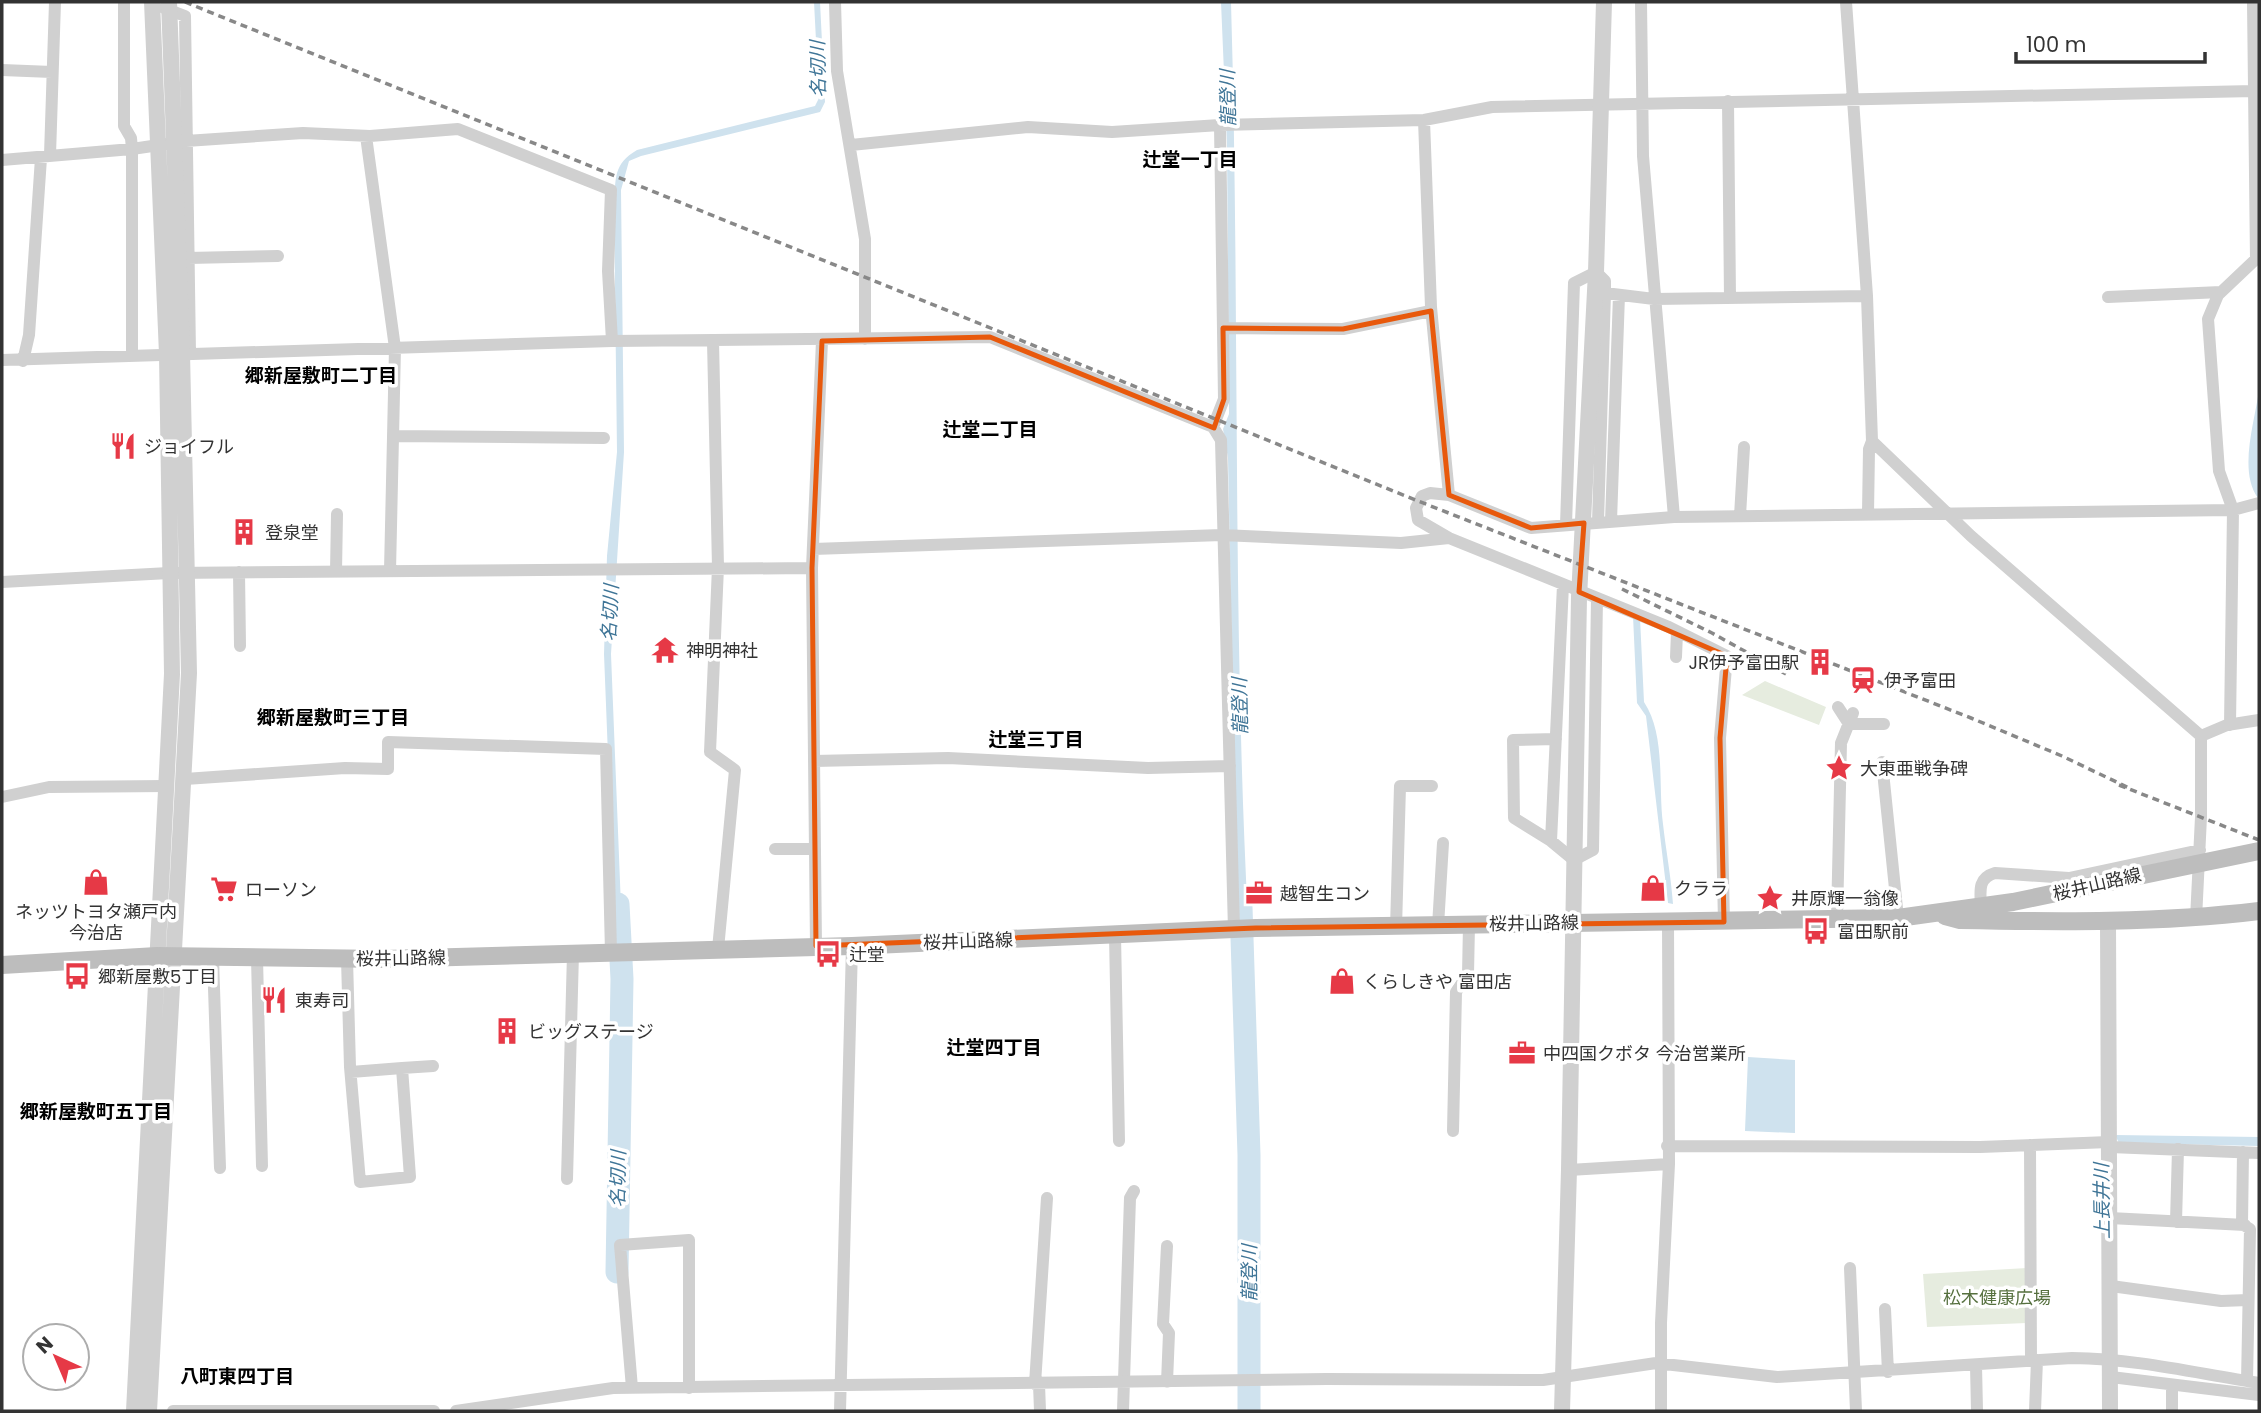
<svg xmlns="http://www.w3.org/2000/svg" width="2261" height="1413" viewBox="0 0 2261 1413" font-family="Poppins,'Noto Sans JP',sans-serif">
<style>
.green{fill:#e6ecdf}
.water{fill:#cfe2ee}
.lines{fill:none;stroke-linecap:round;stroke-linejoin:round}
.river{stroke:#cfe2ee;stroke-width:23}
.minor{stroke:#d0d0d0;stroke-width:12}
.tertiary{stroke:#d0d0d0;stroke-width:16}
.secondary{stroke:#bdbdbd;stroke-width:18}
.rail{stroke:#888;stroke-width:3.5;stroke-dasharray:7 5;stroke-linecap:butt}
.marked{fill:none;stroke:#e8590c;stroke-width:5;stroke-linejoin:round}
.labels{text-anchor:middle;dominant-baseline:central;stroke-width:7;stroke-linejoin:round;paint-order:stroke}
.poi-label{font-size:18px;fill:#333;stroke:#fff;text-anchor:start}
.street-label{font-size:18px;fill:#333;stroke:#fff}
.park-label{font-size:18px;fill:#56703f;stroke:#fff}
.water-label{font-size:19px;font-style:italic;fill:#3f7597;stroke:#fff}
.neighbourhood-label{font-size:19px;font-weight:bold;fill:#000;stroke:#fff}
</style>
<rect width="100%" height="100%" fill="#fff"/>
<!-- green -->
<path class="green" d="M 1765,681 L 1826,707 L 1819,725 L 1742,695 Z
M 2027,1268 L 2027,1323 L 1927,1327 L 1923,1274 Z"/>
<!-- water -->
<path class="water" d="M 814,2 L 820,2 L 825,102 L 820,112 L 641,156 L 629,161 L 621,190 L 624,452 L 611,654 L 622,932 L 615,933 L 604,654 L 607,556 L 617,452 L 614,204 C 616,178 613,164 637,150 L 815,106 L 819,98 Z
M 1221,2 L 1231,2 C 1240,307 1232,613 1248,919 L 1237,920 L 1228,458 L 1223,429 L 1229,414 L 1227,144 Z
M 2259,390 L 2259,588 L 2258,498 C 2238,471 2255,421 2259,390 Z
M 1633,616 L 1640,618 L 1644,702 C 1666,735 1658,786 1663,824 C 1666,851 1671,876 1673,904 L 1668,903 L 1646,716 L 1637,703 Z
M 1748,1057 L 1795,1060 L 1795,1133 L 1745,1131 Z
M 2115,1135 L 2259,1137 L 2259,1146 L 2119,1143 Z"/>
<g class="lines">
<!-- river -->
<path class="river" d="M 1241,907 L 1249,1155 L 1249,1411
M 617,1272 L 622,979 L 618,904"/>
<!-- minor -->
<path class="minor" d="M 124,2 L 124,126 L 131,138 L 132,149 L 132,356
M 835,2 L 837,71 L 865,239 L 865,339
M 1641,2 L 1643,156 L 1674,517
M 1846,2 L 1867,296 L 1872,441 L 1971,536 L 2201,736 L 2201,817 L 2196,919
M 164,8 L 185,16 L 190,353
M 2,70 L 52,72
M 1728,101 L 1730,298
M 1424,120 L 1431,307 L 1449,495
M 366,136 L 395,348 L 390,571
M 851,145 L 1028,127 L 1112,132 L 1220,125 L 1424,120 L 1492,107 L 2254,91
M 50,155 L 55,2
M 2,160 L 132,149 L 186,141 L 303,133 L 370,136 L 458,129 L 611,190 L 608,271 L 612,341
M 188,258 L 278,256
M 1605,293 L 1654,299 L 1867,296
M 2108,297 L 2221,292
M 1223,328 L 1343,329 L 1431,311
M 713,341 L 718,567 L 710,752 L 735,770 L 718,949
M 2,360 L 612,341 L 990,337 L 1213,427 L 1221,440 L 1234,930
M 23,361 L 29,335 L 41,158
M 1213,427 L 1224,399 L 1220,125
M 394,436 L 604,438
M 1868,514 L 1869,449 L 1872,441
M 1740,516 L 1744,447
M 1611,521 L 1619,295
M 1566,525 L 1574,283 L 1596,272 L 1605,281 L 1605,293 L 1598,522
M 813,549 L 1222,535 L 1401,543 L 1449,538
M 239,572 L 240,646
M 336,572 L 337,514
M 2,582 L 169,573 L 812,568
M 1563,585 L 1551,841 L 1574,860 L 1593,850 L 1597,598
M 1676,657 L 1677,632
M 1838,707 L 1849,724 L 1884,724
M 2230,725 L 2233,510 L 2219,471 L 2208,319 L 2218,295 L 2256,259 L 2253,2
M 2201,736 L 2227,725 L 2259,720
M 814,761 L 948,758 L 1148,768 L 1230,766
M 1882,762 L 1898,918
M 185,779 L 345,768 L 388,769 L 388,742 L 606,749 L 611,952
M 2,797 L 49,787 L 167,786
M 1551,841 L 1514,818 L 1513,740 L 1556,739
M 775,849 L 815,849
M 1981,906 C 1980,890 1978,878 1995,873 L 2069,878 L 2200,850
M 1837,918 L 1841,743 L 1853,713
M 1724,922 L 1720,738 L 1727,656 L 1669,627 L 1449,538 L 1418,520 L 1416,508 L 1422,496 L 1430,493 L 1449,495 L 1531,528 L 1674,517 L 2233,510 L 2259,503
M 1438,926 L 1443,843
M 1396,928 L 1400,786 L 1432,786
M 1115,935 L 1119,1141
M 816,946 L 812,568 L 822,341
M 213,958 L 220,1168
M 257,958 L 262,1166
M 347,959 L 350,1067 L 360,1182 L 410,1177 L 402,1068 L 351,1072
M 402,1068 L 433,1066
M 1453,1131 L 1456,992 L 1468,974 L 1469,925
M 2030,1145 L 2031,1361
M 1667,1146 L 1980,1147 L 2109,1142
M 2110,1147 L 2259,1153
M 2243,1152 L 2242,1224 L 2250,1229 L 2247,1381
M 1569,1170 L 1669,1164
M 567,1179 L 573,953
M 2110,1218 L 2245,1225
M 2176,1222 L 2178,1149
M 1167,1246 L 1163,1324 L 1169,1333 L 1167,1382
M 1850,1268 L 1856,1411
M 2111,1286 L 2221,1301 L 2248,1300
M 1885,1309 L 1888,1372
M 1976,1365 L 1977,1411
M 2111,1377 L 2259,1395
M 1035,1384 L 1047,1198
M 1039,1384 L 1040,1411
M 632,1388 L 620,1245 L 689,1240 L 689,1388
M 173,1411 L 434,1411
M 456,1411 L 613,1388 L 1327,1379 L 1543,1380 L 1656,1363 L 1777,1377 L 2072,1358 C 2139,1359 2194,1373 2259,1383
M 840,1411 L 852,946
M 1123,1411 L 1130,1198 L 1134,1191
M 1661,1411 L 1661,1323 L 1669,1164 L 1668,922
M 2035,1411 L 2037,1360
M 2172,1411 L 2172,1385"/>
<!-- tertiary -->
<path class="tertiary" d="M 2108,922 L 2110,1411
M 134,1411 L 172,674 L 167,354 L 152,2
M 149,1411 L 189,673 L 182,353 L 169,2
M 1562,1411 L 1569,1170 L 1579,597 L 1596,272 L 1604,2"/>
<!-- secondary -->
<path class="secondary" d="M 1945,916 L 1960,920 C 2060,922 2159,923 2259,911
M 2,965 L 157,956 L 384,959 L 852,946 L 1256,928 L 1898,918 L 2013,902 L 2259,851"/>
<!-- rail -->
<path class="rail" d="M 185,2 L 1418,501 L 1971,718 L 2062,756 L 2129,788
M 1622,589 L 1712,633 L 1786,674
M 2119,785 L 2259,840"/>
</g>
<!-- marked area -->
<path class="marked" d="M 1431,311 L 1449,495 L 1531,528 L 1584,523 L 1579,592 L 1727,656 L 1720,738 L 1724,922 L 1256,928 L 816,946 L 812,568 L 822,341 L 990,337 L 1214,428 L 1224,399 L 1223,328 L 1343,329 Z"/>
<!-- icons -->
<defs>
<symbol id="restaurant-bare" viewBox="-9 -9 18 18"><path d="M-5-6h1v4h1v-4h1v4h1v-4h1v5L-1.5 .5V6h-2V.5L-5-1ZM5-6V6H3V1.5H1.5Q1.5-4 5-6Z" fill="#e63946" stroke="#fff" stroke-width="2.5" paint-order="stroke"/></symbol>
<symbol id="building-bare" viewBox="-9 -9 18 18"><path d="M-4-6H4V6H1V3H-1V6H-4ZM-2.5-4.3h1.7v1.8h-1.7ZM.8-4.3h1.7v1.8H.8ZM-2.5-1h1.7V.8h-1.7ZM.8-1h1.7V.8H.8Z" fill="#e63946" stroke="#fff" stroke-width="2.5" paint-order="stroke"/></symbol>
<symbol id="temple-bare" viewBox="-9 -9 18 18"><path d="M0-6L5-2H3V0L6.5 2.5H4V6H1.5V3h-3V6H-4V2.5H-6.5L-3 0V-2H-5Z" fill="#e63946" stroke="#fff" stroke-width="2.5" paint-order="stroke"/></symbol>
<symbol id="station-bare" viewBox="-9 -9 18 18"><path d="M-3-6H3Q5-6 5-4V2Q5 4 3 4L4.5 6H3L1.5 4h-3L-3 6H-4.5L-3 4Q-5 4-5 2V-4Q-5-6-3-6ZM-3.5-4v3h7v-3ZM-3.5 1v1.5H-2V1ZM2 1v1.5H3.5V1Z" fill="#e63946" stroke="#fff" stroke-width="2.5" paint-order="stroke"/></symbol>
<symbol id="sight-bare" viewBox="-9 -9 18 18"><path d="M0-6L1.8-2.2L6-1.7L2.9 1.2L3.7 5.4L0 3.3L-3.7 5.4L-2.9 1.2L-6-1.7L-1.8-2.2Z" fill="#e63946" stroke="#fff" stroke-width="2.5" paint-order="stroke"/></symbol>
<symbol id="shop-bare" viewBox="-9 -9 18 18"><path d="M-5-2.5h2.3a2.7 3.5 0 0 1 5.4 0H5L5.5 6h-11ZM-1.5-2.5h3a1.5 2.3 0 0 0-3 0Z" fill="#e63946" stroke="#fff" stroke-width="2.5" paint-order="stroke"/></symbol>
<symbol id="supermarket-bare" viewBox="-9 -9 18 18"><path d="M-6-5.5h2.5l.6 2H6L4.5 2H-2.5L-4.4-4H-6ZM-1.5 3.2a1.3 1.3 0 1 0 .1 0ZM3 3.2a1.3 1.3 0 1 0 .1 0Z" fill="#e63946" stroke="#fff" stroke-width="2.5" paint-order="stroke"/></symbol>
<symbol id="office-bare" viewBox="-9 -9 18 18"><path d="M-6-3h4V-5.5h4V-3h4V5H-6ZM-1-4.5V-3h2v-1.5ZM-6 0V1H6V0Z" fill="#e63946" stroke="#fff" stroke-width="2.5" paint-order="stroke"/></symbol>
<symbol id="bus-bare" viewBox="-9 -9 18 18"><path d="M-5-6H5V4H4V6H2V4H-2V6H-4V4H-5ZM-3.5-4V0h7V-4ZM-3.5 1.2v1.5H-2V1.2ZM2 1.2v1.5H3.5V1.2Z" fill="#e63946" stroke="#fff" stroke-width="2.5" paint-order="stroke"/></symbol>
</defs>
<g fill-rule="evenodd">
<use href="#restaurant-bare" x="104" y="427" width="38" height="38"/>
<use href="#building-bare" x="225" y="513" width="38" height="38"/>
<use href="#temple-bare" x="646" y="631" width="38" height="38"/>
<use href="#building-bare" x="1801" y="643" width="38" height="38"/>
<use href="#station-bare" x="1844" y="661" width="38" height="38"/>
<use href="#sight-bare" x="1820" y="749" width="38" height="38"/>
<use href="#shop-bare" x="77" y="863" width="38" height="38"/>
<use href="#shop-bare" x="1634" y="869" width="38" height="38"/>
<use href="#supermarket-bare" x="205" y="870" width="38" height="38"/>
<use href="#office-bare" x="1240" y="874" width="38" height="38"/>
<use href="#sight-bare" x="1751" y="879" width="38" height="38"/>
<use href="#bus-bare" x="1797" y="912" width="38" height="38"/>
<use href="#bus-bare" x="809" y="935" width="38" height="38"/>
<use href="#bus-bare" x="58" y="957" width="38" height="38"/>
<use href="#shop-bare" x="1323" y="962" width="38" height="38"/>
<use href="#restaurant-bare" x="255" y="981" width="38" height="38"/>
<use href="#building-bare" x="488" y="1012" width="38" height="38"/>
<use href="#office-bare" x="1503" y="1034" width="38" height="38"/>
</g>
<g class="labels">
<!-- poi labels -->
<g class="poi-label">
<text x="144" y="446">ジョイフル</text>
<text x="265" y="532">登泉堂</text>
<text x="686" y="650">神明神社</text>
<text x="1799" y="662" text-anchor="end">JR伊予富田駅</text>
<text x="1884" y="680">伊予富田</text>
<text x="1860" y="768">大東亜戦争碑</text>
<text x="1674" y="888">クララ</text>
<text x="245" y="889">ローソン</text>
<text x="1280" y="893">越智生コン</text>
<text x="1791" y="898">井原輝一翁像</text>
<text x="96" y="911" text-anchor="middle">ネッツトヨタ瀬戸内<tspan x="96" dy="21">今治店</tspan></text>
<text x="1837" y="931">富田駅前</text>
<text x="849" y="954">辻堂</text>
<text x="98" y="976">郷新屋敷5丁目</text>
<text x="1363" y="981">くらしきや 富田店</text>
<text x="295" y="1000">東寿司</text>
<text x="528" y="1031">ビッグステージ</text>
<text x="1543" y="1053">中四国クボタ 今治営業所</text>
</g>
<!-- street labels -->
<g class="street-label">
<text transform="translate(2097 884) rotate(-13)">桜井山路線</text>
<text transform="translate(1534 923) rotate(-1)">桜井山路線</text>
<text transform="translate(968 941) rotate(-2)">桜井山路線</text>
<text transform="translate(401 958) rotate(-1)">桜井山路線</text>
</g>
<!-- park labels -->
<g class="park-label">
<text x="1997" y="1297">松木健康広場</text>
</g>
<!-- water labels -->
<g class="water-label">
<text transform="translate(818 69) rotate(-91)">名切川</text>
<text transform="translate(1228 98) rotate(-91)">龍登川</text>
<text transform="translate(610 613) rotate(-87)">名切川</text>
<text transform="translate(1240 706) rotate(-91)">龍登川</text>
<text transform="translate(618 1179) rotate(-89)">名切川</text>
<text transform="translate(2102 1201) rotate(-91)">上長井川</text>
<text transform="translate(1249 1273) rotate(-90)">龍登川</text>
</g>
<!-- neighbourhood labels -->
<g class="neighbourhood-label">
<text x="1190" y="159">辻堂一丁目</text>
<text x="321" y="375">郷新屋敷町二丁目</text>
<text x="990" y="429">辻堂二丁目</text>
<text x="333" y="717">郷新屋敷町三丁目</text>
<text x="1036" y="739">辻堂三丁目</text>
<text x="994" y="1047">辻堂四丁目</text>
<text x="96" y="1111">郷新屋敷町五丁目</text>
<text x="237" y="1376">八町東四丁目</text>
</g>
</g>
<!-- border -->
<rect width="2261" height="1413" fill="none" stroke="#333333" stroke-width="7"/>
<!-- north arrow -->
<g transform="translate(56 1357) rotate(316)"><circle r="33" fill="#ffffff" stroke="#adadad" stroke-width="2"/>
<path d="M0-5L12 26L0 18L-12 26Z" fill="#e63946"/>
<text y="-10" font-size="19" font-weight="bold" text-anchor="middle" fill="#333333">N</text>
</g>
<!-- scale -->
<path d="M2016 52v10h189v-10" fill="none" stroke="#333333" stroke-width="3.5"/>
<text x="2026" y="52" font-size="21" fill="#333333" stroke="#ffffff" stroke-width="5" paint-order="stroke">100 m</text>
</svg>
